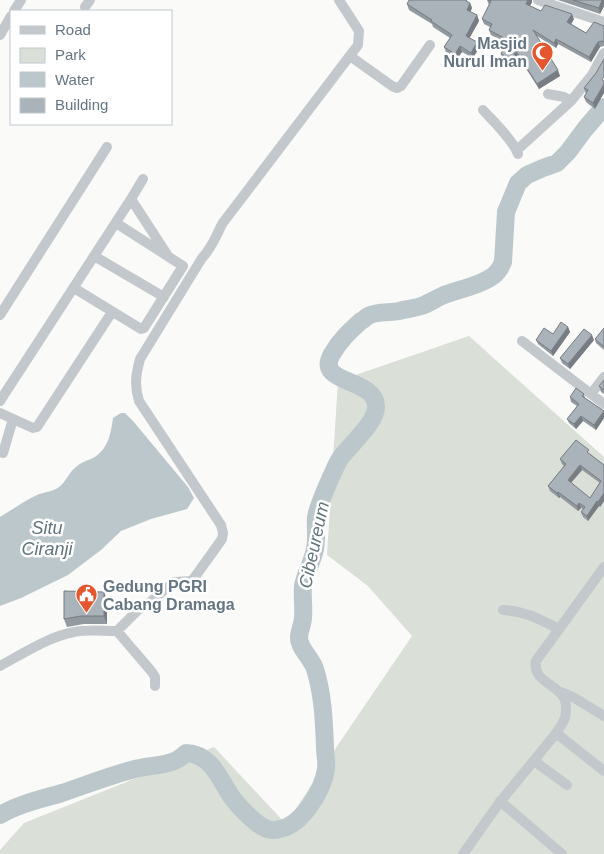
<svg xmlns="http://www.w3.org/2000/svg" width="604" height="854" viewBox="0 0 604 854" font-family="Helvetica,sans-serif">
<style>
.green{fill:#dadfd7}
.water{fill:#bbc7cb}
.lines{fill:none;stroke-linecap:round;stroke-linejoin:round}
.river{stroke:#bbc7cb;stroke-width:18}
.minor{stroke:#c3c8cc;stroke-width:10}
.wall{fill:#929a9f;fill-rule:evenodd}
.shaded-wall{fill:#777d82}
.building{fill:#aab3b9;stroke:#777d82;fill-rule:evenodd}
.labels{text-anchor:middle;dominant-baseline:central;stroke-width:5;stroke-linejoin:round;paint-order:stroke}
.poi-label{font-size:16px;font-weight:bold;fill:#657683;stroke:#fff;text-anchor:end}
.water-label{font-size:18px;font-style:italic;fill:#60757c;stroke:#fff}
</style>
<rect width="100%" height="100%" fill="#fafaf8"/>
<!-- green -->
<path class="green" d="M 469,336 L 604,457 L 604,854 L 0,854 L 0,850 L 24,823 L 214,747 L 286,824 L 327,761 L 412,636 L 368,586 L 327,555 L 338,381 Z"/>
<!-- water -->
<path class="water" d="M 121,413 L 125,413 L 133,421 L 188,487 L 194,498 L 187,509 L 151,519 L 121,531 L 101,550 L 68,575 L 21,598 L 0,606 L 0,517 C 12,510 24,501 37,495 C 44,492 52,492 59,487 C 66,482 69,472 76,467 C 81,462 87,461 93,458 C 108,450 111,433 113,418 Z"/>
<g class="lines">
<!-- river -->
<path class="river" d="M 0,815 C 19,804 41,799 62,793 C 86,785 111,775 135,769 C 154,764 172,767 186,753 C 211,754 219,778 231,796 C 238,806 256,825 267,829 C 270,830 276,830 280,829 C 302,825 323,790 326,769 C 327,763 325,754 325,747 C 324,721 323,694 315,669 C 312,659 299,648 299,638 C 299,631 303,624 303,617 C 304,607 302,596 303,586 C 305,575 311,564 314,553 C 318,541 315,529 316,517 C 318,505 333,472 339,460 C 348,446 377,423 376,406 C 375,377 314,385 332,354 C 340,340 350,331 361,321 C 364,320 366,317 368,316 C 377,311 389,313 399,311 C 407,309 417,308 424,305 C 431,302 437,298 444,295 C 460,289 479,286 493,276 C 498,272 501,267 503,262 L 506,212 L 518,183 L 527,175 L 543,168 L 557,163 L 568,152 L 585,129 L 604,107"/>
<!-- minor -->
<path class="minor" d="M 538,0 L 604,22
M 85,7 L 90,0
M 14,11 L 21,0
M 0,35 L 11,16
M 350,56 L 392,86 L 397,88 L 401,86 L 430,45
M 548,94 L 564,97 L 571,101
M 483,110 C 493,121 513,140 518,154
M 517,150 L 571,101 L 592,75 L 604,53
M 131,199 L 143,179
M 94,256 L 164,297
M 74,288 L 141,329 L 144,328 L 183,266 L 116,223
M 0,315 L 107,147
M 522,341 L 604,404
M 591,394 L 604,377
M 0,401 L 131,199 L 168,256
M 0,413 L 33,428 L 37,427 L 112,312
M 3,453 L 13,419
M 503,610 C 525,611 539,619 559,629
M 117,631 L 152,672 L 155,677 L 155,686
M 0,666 C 24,653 48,637 74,632 C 87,629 103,631 117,631 L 139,609 L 149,603 L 174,582 L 192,581 L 222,539 L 223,533 L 221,525 L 139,401 C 134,385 136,374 140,359 L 202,258 C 211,249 217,235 222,224 L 358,45 L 359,31 L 339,0
M 561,692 L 573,697 L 604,716
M 556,733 L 604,771
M 534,761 L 567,785
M 500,801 L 562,854
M 463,854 C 476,836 488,818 501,801 C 515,783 530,766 544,748 C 551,739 560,730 564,720 C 566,717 566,712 566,709 C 568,684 531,685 536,661 L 604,567"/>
</g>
<!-- wall -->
<path class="wall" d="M 487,0 L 532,0 L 532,2 L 530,6 L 541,11 L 574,19 L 571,24 L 586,33 L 604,26 L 604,46 L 600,47 L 591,62 L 558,44 L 556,48 L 537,36 L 560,76 L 539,89 L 518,56 L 514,64 L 503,59 L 501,54 L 506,43 L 491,35 L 489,30 L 490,27 L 484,24 L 482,19 L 489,5 Z
M 558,0 L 604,0 L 604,6 L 600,14 Z
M 469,3 L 470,3 L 472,8 L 470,12 L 477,15 L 479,21 L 469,38 L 477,42 L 479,48 L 473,58 L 462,52 L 457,59 L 446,52 L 444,47 L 450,38 L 433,27 L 432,24 L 409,10 L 407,4 Z
M 596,73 L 595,109 L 586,102 L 584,97 L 586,94 L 584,88 Z
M 568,327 L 570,332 L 553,356 L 538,344 L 536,340 L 553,334 Z
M 604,328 L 604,350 L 596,343 L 595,339 Z
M 594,340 L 570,369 L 562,363 L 560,358 Z
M 604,380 L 604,394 L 601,392 L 599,386 Z
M 584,394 L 585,398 L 604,411 L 604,418 L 596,430 L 583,421 L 576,429 L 569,423 L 567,419 L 577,406 L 571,402 L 570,397 Z
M 590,454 L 604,465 L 604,501 L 600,507 L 599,506 L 588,521 L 583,517 L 581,512 L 583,509 L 581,508 L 578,511 L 560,497 L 559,498 L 550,491 L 548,486 L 564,466 L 562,464 L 560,459 ZM 582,470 L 600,483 L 590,498 L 571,483 Z
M 107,600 L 107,624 L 84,624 L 67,627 L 64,619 Z"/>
<!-- shaded-wall -->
<path class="shaded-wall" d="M 528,0 L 532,0 L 532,2 L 528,9 L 526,4 Z
M 602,0 L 604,0 L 604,6 L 600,14 L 599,8 Z
M 470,3 L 472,8 L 469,15 L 467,10 Z
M 572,14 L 574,19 L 569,28 L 567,22 Z
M 477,15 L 479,21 L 468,41 L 466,36 Z
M 556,39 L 558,44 L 556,48 L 554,43 Z
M 477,42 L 479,48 L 473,58 L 471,53 Z
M 598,42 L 600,47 L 591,62 L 589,57 Z
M 460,46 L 462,52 L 457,59 L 455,54 Z
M 516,51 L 518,56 L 514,64 L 512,59 Z
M 558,70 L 560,76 L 539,89 L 537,84 Z
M 604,84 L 604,93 L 595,109 L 593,103 Z
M 568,327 L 570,332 L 553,356 L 551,351 Z
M 592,335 L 594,340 L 570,369 L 568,364 Z
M 604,411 L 604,418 L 596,430 L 594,425 Z
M 581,416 L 583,421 L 576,429 L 574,424 Z
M 580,465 L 582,470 L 569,485 L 568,480 Z
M 558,492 L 560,497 L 559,498 L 557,493 Z
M 604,493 L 604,501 L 600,507 L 598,502 Z
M 597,501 L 599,506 L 588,521 L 587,516 Z
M 579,503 L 581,508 L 578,511 L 577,506 Z
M 104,592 L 107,600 L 107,624 L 104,616 Z"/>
<!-- building -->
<path class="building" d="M 409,0 L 467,0 L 466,1 L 470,3 L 467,10 L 477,15 L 466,36 L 477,42 L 471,53 L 460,46 L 455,54 L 444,47 L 452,35 L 431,21 L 432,20 L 407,4 Z
M 488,0 L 528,0 L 526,4 L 541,11 L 545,5 L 572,14 L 567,22 L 586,33 L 594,22 L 604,26 L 604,42 L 602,41 L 598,42 L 589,57 L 556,39 L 554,43 L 533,30 L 558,70 L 537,84 L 516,51 L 512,59 L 501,54 L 508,40 L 489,30 L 492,24 L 482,19 L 491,1 Z
M 573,0 L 602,0 L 599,8 Z
M 604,59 L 604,76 L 602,80 L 604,81 L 604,84 L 593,103 L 584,97 L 588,90 L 584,88 L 596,73 Z
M 561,322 L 568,327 L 551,351 L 536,340 L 544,328 L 553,334 Z
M 604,328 L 604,344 L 603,346 L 595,339 Z
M 584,329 L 592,335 L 568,364 L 560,358 Z
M 604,380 L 604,390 L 599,386 Z
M 576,388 L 584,394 L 582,396 L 604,411 L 594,425 L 581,416 L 574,424 L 567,419 L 579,404 L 570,397 Z
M 576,440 L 589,450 L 587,452 L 604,465 L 604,493 L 598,502 L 597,501 L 587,516 L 581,512 L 585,507 L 579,503 L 577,506 L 558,492 L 557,493 L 548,486 L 566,464 L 560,459 ZM 580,465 L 601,481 L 590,498 L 568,480 Z
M 64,591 L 104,592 L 104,616 L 81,616 L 64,619 Z"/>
<!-- icons -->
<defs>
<symbol id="mosque-pin" viewBox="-11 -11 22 30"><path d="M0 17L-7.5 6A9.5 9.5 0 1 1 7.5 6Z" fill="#e4572e" stroke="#fff"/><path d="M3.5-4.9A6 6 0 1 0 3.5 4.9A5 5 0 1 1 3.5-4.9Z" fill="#fff"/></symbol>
<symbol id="civic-pin" viewBox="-11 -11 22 30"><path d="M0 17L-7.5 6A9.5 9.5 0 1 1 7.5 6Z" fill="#e4572e" stroke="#fff"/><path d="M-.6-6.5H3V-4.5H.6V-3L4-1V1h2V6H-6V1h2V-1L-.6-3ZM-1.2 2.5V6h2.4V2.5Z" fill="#fff"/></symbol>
</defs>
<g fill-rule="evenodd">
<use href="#mosque-pin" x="530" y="40" width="25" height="34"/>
<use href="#civic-pin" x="74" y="582" width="25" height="34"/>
</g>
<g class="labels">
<!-- poi labels -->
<g class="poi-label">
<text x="527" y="43">Masjid<tspan x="527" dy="18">Nurul Iman</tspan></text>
<text x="103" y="586" text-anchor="start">Gedung PGRI<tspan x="103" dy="18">Cabang Dramaga</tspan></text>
</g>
<!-- water labels -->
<g class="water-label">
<text x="47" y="528">Situ<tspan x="47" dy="21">Ciranji</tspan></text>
<text transform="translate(314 545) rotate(-78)">Cibeureum</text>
</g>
</g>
<!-- legend -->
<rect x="10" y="10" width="162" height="115" fill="#ffffff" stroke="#c1c8cd"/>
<rect x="20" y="26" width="25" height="8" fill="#c3c8cc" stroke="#c1c8cd"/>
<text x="55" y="35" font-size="15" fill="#657683">Road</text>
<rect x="20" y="48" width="25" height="15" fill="#dadfd7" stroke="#c1c8cd"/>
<text x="55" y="60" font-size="15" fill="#657683">Park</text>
<rect x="20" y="72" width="25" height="15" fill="#bbc7cb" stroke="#c1c8cd"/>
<text x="55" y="85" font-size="15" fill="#657683">Water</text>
<rect x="20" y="98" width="25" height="15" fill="#aab3b9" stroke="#c1c8cd"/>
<text x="55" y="110" font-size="15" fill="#657683">Building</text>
</svg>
